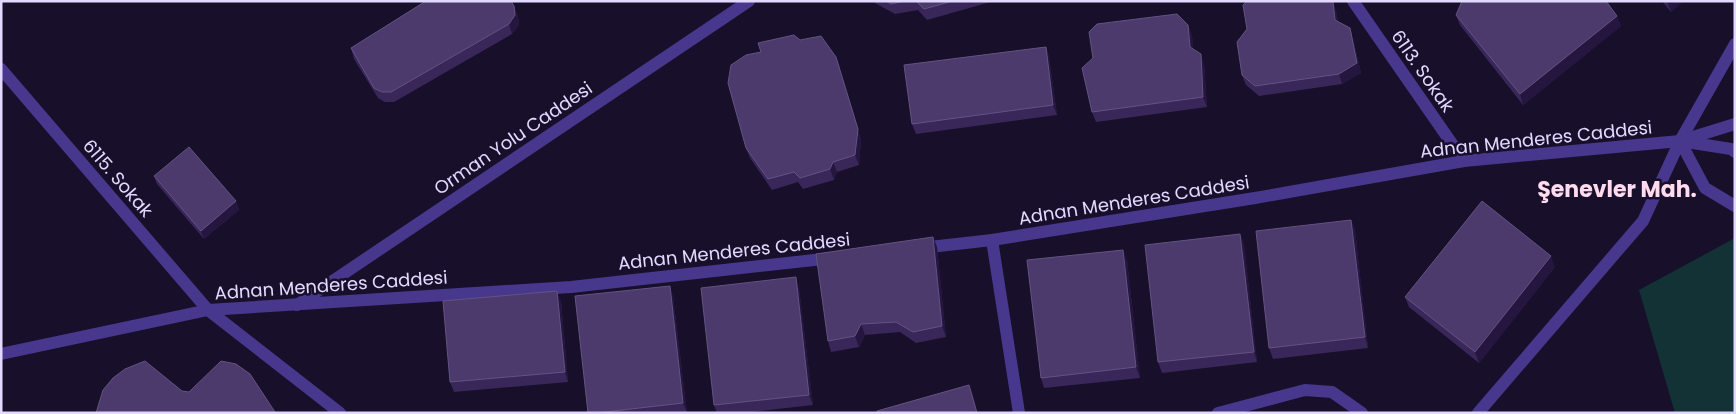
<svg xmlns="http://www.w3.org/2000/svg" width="1736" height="414" viewBox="0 0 1736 414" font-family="Poppins,sans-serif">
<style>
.green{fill:#123236}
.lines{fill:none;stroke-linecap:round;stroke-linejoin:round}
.minor{stroke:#47388d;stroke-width:12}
.tertiary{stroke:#47388d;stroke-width:12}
.wall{fill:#392759}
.shaded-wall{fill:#24163f}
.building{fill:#4b3a6b;stroke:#635382}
.labels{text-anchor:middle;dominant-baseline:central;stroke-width:5;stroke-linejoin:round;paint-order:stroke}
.street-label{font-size:18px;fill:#e3d9ff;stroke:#180f2b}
.district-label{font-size:22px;font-weight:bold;fill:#ffdbed;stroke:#180f2b}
</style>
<rect width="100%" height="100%" fill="#180f2b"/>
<!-- green -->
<path class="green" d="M 1735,238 L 1735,413 L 1675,413 L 1639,290 Z"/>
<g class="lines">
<!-- minor -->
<path class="minor" d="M 1353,1 L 1464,161
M 1,69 L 208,310 L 340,413
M 992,240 L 1019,413
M 297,305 L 749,1
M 1218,413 L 1305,390 L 1332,392 L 1362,413
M 1478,413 L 1643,221 L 1680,141 L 1735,44"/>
<!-- tertiary -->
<path class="tertiary" d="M 1735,152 L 1731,149 L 1680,141 L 1705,188 L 1735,206
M 921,248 L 992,240 L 1255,198 L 1464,161 L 1680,141 L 1735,124
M 1,354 L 208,310 L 571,287 L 832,258"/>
</g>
<!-- wall -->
<path class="wall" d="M 874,1 L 994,1 L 927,20 L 918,10 L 895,14 L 875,3 Z
M 1662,1 L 1683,1 L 1671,12 Z
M 514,6 L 518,17 L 519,25 L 512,34 L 394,102 L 385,102 L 378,98 L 354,59 L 351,48 Z
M 1336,11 L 1338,22 L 1350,28 L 1353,39 L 1361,73 L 1342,84 L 1259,96 L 1246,85 L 1242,75 L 1247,29 Z
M 1456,15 L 1617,16 L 1621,26 L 1523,105 L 1460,25 Z
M 1188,25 L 1192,36 L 1193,49 L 1204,64 L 1207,107 L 1096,122 L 1092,112 Z
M 800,40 L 836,57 L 861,140 L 859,165 L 837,172 L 834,180 L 803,189 L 798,182 L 772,190 L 750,158 L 746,148 L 761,52 Z
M 1046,47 L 1049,57 L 1057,115 L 916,134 L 912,124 Z
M 154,176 L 236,201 L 239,210 L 204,239 L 157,184 Z
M 1351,220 L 1355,230 L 1368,348 L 1273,359 L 1269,348 Z
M 1240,234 L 1244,244 L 1257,362 L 1162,373 L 1158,362 Z
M 933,237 L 937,247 L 946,337 L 916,343 L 900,332 L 865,335 L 859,347 L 831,352 L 828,341 Z
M 1127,260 L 1140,378 L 1044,388 L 1041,378 Z
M 1555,267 L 1479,363 L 1409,307 L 1405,297 Z
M 799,288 L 813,405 L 743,413 L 717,413 L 714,405 Z
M 673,296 L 687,413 L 588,413 Z
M 561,301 L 568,382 L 454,392 L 450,382 Z"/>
<!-- shaded-wall -->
<path class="shaded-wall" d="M 1333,1 L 1336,11 L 1339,30 L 1335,20 Z
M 1667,1 L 1683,1 L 1671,12 Z
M 514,6 L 518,17 L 519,25 L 512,34 L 509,24 Z
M 1617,16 L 1621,26 L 1523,105 L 1520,94 Z
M 1188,25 L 1192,36 L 1194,57 L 1190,47 Z
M 1350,28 L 1353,39 L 1361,73 L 1342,84 L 1339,74 Z
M 1046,47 L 1049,57 L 1057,115 L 1053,105 Z
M 1201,54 L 1204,64 L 1207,107 L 1203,97 Z
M 836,57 L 861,140 L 859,165 L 855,155 Z
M 833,162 L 837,172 L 834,180 L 830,169 Z
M 236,201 L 239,210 L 204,239 L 201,231 Z
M 1351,220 L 1355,230 L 1368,348 L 1365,337 Z
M 1240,234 L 1244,244 L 1257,362 L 1254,352 Z
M 933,237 L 937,247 L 946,337 L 942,326 Z
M 1123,250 L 1127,260 L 1140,378 L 1136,367 Z
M 1551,256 L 1555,267 L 1479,363 L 1475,352 Z
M 796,277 L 799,288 L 813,405 L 809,395 Z
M 670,286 L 673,296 L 687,413 L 683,403 Z
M 557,291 L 561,301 L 568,382 L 565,372 Z
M 861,324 L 865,335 L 859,347 L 855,336 Z
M 969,385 L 973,395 L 978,413 L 977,413 Z"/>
<!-- building -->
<path class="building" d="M 426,1 L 511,1 L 514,6 L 515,15 L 509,24 L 391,92 L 382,92 L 374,88 L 351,48 Z
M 886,1 L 905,1 L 891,4 Z
M 916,1 L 953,1 L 924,9 Z
M 1247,1 L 1333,1 L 1335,20 L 1350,28 L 1357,63 L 1339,74 L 1255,86 L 1242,75 L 1237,42 L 1247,29 L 1243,5 Z
M 1462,1 L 1606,1 L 1617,16 L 1520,94 L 1456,15 Z
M 1177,14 L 1188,25 L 1190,47 L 1201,54 L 1203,97 L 1092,112 L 1082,68 L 1093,58 L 1089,32 L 1097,24 Z
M 794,35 L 800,40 L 821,36 L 836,57 L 858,129 L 855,155 L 833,162 L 830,169 L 800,178 L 794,172 L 768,179 L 746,148 L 728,83 L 731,65 L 746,55 L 761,52 L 758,43 Z
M 1046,47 L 1053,105 L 912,124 L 904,65 Z
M 189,147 L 236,201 L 201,231 L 154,176 Z
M 1482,201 L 1551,256 L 1475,352 L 1405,297 Z
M 1351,220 L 1365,337 L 1269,348 L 1256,231 Z
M 1240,234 L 1254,352 L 1158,362 L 1145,245 Z
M 933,237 L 942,326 L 913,332 L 896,322 L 861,324 L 855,336 L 828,341 L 816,254 Z
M 1123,250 L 1136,367 L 1041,378 L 1027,260 Z
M 796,277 L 809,395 L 714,405 L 701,288 Z
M 670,286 L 683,403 L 596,413 L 588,413 L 575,296 Z
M 557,291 L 565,372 L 450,382 L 443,301 Z
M 145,361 L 182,391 L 189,392 L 221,361 L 236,364 L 250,374 L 275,412 L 275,413 L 96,413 L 103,390 L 113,378 L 125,369 Z
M 969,385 L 977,413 L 877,413 L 877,411 Z"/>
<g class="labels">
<!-- street labels -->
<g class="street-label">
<text transform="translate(1423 71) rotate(55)">6113. Sokak</text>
<text transform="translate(513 138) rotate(-34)">Orman Yolu Caddesi</text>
<text transform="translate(1536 139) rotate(-6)">Adnan Menderes Caddesi</text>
<text transform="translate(118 178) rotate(49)">6115. Sokak</text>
<text transform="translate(1134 200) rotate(-9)">Adnan Menderes Caddesi</text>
<text transform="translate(734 251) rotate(-6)">Adnan Menderes Caddesi</text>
<text transform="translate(331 285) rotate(-4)">Adnan Menderes Caddesi</text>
</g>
<!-- district labels -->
<g class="district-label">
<text x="1617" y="189">Şenevler Mah.</text>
</g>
</g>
<!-- border -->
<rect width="1736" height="414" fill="none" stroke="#e3d9ff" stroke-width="5"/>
</svg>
